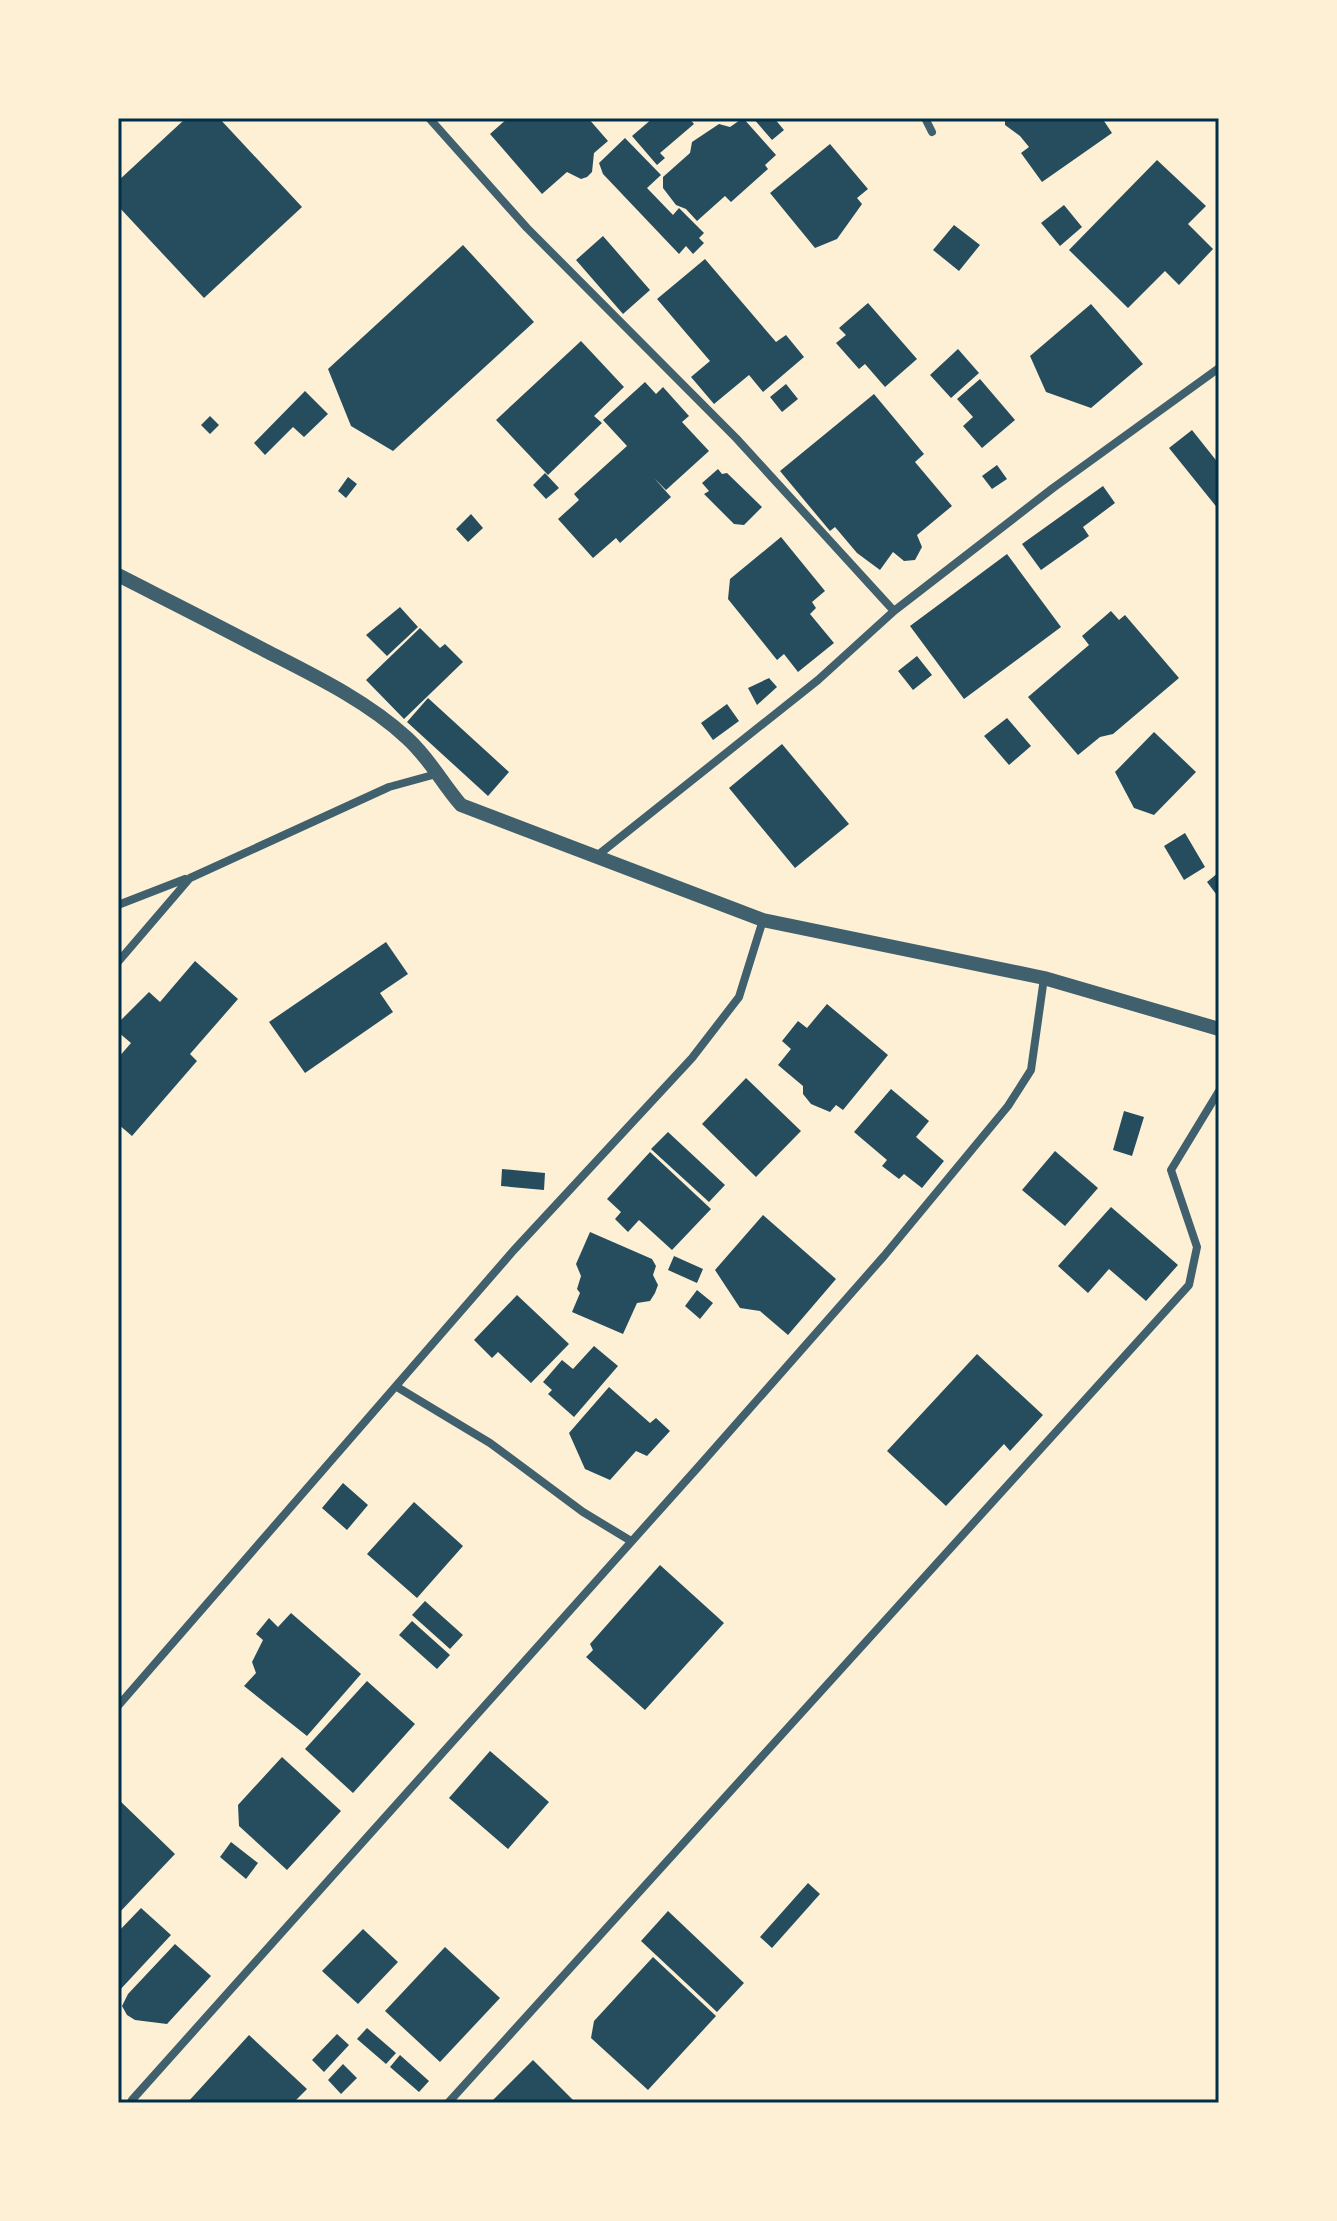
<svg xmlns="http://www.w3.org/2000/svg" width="1337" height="2221" viewBox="0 0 1337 2221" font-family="'Exo 2',sans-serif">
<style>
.building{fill:#264d5e}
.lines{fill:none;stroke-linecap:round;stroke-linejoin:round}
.minor{stroke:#3f606c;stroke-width:8}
.tertiary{stroke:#3f606c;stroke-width:14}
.neatline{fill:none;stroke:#003049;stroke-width:3}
</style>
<rect width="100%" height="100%" fill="#fdf0d5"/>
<!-- building -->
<path class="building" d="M 186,118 L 219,118 L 302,207 L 204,298 L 118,206 L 118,181 Z
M 508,118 L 588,118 L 608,141 L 594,153 L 592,172 L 587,177 L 581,179 L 567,172 L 542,194 L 490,134 Z
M 653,118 L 689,118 L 694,124 L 660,153 L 665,158 L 657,165 L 632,136 Z
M 743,118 L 776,155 L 765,165 L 768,169 L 731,202 L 725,196 L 697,221 L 686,209 L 676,205 L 663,188 L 663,177 L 690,153 L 692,142 L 719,124 L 730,127 Z
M 753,118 L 774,118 L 784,130 L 772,140 Z
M 1005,118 L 1102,118 L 1112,133 L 1042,182 L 1021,153 L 1029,147 L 1020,136 L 1005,125 Z
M 625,138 L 661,175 L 647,188 L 673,215 L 679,208 L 704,233 L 699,238 L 704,243 L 693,254 L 686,246 L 679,254 L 603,174 L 599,163 Z
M 830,144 L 868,189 L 857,198 L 862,204 L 837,239 L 815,248 L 770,193 Z
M 1157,160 L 1206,206 L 1188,224 L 1213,249 L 1179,285 L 1165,271 L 1128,308 L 1069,250 Z
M 1064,205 L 1082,227 L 1060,246 L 1041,223 Z
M 954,225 L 980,245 L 959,271 L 933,250 Z
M 603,236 L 650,290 L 623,314 L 576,260 Z
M 463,245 L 534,322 L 393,451 L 351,426 L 328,369 Z
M 705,259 L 776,342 L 786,335 L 804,357 L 763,392 L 749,375 L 714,404 L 691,377 L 710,361 L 657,299 Z
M 868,303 L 917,359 L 885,387 L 865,364 L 859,369 L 836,343 L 846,335 L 839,328 Z
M 1091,304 L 1143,364 L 1091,408 L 1046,392 L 1030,356 Z
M 581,341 L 624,387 L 594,416 L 602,423 L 548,475 L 496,420 Z
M 958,349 L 979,373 L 951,398 L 930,375 Z
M 980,379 L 1015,420 L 982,448 L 963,426 L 973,417 L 957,399 Z
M 645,382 L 656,394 L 663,387 L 689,416 L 682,422 L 709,451 L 666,490 L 654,478 L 671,497 L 620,543 L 616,538 L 593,558 L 558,519 L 579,500 L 574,494 L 627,446 L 603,420 Z
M 786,384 L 798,399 L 782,412 L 770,397 Z
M 305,391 L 328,414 L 304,437 L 293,427 L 265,455 L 254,443 Z
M 874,394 L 924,454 L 915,462 L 952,506 L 917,535 L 922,547 L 915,560 L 904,561 L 893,552 L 880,570 L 857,553 L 835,527 L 830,531 L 780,471 Z
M 210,416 L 219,425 L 210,434 L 201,425 Z
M 1192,430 L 1219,464 L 1219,510 L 1169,448 Z
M 997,465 L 1007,479 L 992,489 L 982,476 Z
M 718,469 L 722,474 L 727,473 L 762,507 L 744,525 L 734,524 L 704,494 L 709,491 L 702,483 Z
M 545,473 L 559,488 L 546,499 L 533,485 Z
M 348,477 L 357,484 L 346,498 L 338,491 Z
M 1103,486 L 1115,503 L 1083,527 L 1089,536 L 1041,570 L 1022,544 Z
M 471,514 L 483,528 L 468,542 L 456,529 Z
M 781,537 L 825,591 L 812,602 L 816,608 L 810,614 L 834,643 L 798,672 L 784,654 L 777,660 L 728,599 L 730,579 Z
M 1007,554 L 1061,627 L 964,699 L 910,626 Z
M 400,607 L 418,627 L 387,656 L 366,635 Z
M 1111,611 L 1119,620 L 1125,615 L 1179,678 L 1113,734 L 1100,737 L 1078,755 L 1028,697 L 1089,645 L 1082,636 Z
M 420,628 L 440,648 L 445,644 L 463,662 L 404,719 L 366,680 Z
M 917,656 L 932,675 L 913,690 L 898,671 Z
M 769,678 L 777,687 L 757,705 L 748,688 Z
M 428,698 L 509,772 L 488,796 L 407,722 Z
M 727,704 L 739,721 L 713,740 L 701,723 Z
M 1007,718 L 1031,746 L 1009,765 L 984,736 Z
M 1154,732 L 1196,772 L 1154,815 L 1134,808 L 1115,772 Z
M 782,744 L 849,824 L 795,868 L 729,788 Z
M 1185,833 L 1205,867 L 1184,880 L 1164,846 Z
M 1219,872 L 1219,898 L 1207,882 Z
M 386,942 L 408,974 L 380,993 L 393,1012 L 305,1073 L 269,1022 Z
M 195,961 L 238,999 L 190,1054 L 197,1061 L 132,1136 L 118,1124 L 118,1058 L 131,1043 L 118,1032 L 118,1023 L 149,992 L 160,1002 Z
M 827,1004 L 888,1055 L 843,1110 L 836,1105 L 830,1112 L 811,1104 L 803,1094 L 803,1086 L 778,1065 L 791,1049 L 782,1041 L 798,1021 L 807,1028 Z
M 746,1078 L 801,1131 L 756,1177 L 702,1124 Z
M 891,1089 L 929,1121 L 916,1137 L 944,1161 L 922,1188 L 904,1174 L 899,1179 L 882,1166 L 887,1160 L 854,1132 Z
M 1124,1111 L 1144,1117 L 1132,1156 L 1113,1150 Z
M 668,1132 L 725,1185 L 709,1202 L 651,1149 Z
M 1055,1151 L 1098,1188 L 1065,1226 L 1022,1190 Z
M 650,1152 L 711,1209 L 672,1250 L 639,1220 L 628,1232 L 615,1219 L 621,1212 L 607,1199 Z
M 502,1169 L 545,1173 L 544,1190 L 501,1186 Z
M 1111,1207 L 1178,1265 L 1146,1301 L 1109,1269 L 1088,1293 L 1058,1266 Z
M 763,1215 L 836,1279 L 788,1335 L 760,1311 L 740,1308 L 715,1270 Z
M 590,1232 L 652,1259 L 656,1266 L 653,1275 L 658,1285 L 655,1293 L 650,1301 L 637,1303 L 623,1334 L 572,1312 L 580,1293 L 577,1289 L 581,1276 L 576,1264 Z
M 674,1256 L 703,1269 L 697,1283 L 668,1270 Z
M 697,1290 L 713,1303 L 700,1319 L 685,1306 Z
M 517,1295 L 569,1344 L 531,1383 L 498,1352 L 492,1358 L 474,1340 Z
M 594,1346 L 618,1366 L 574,1417 L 548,1394 L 552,1390 L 543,1382 L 562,1360 L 573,1369 Z
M 977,1354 L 1043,1415 L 1010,1451 L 1004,1444 L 946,1506 L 887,1451 Z
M 609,1387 L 650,1423 L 656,1418 L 670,1431 L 647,1456 L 636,1451 L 610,1480 L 585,1469 L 569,1433 Z
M 343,1483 L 368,1505 L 347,1530 L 322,1508 Z
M 414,1502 L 463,1546 L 417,1598 L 367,1554 Z
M 660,1565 L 724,1623 L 645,1710 L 586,1657 L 593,1650 L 590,1644 Z
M 425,1601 L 463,1635 L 450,1649 L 412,1615 Z
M 291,1613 L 361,1674 L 307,1736 L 244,1686 L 256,1673 L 252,1662 L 263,1640 L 256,1634 L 269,1618 L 278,1627 Z
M 412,1621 L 450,1655 L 437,1669 L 399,1635 Z
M 367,1681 L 415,1724 L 353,1793 L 305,1749 Z
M 490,1751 L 549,1802 L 508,1849 L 449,1798 Z
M 282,1757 L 341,1811 L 287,1870 L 239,1826 L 238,1805 Z
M 118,1799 L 175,1854 L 118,1914 Z
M 231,1842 L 258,1863 L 246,1879 L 220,1857 Z
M 808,1883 L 820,1894 L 772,1948 L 760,1937 Z
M 141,1908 L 171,1935 L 118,1992 L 118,1932 Z
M 668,1911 L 744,1983 L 717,2012 L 641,1941 Z
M 363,1929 L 398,1962 L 358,2004 L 322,1971 Z
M 175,1944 L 211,1976 L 167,2024 L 135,2020 L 127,2015 L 122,2006 L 128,1994 Z
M 445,1947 L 500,1998 L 440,2062 L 385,2011 Z
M 653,1957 L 716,2016 L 648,2090 L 591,2038 L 594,2021 Z
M 367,2028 L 396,2053 L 386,2064 L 357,2039 Z
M 337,2034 L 349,2045 L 324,2072 L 312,2060 Z
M 249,2035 L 307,2089 L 293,2103 L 187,2103 Z
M 400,2055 L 429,2081 L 419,2092 L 390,2067 Z
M 533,2060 L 576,2103 L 490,2103 Z
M 343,2064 L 357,2078 L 341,2094 L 328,2080 Z"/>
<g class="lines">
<!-- minor -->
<path class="minor" d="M 429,118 L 527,228 L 736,438 L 894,611
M 925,118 L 932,132
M 598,855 L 818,680 L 894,611 L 1053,488 L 1219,368
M 118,905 L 185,879
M 118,962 L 190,878 L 389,787 L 440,773
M 397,1387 L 490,1443 L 583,1512 L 631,1541
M 118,1706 L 514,1250 L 692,1058 L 739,997 L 763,920
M 132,2100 L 700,1465 L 884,1256 L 1008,1106 L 1031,1070 L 1044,978
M 448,2103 L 1189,1285 L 1197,1247 L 1171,1170 L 1219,1091"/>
<!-- tertiary -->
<path class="tertiary" d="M 118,575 C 167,600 217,625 266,651 C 315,676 367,701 407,738 C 431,760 441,782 461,805 L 763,920 L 1044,978 L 1219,1029"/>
</g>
<!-- border -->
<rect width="1337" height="2221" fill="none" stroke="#fdf0d5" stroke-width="240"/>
<rect x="120" y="120" width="1097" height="1981" class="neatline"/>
</svg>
